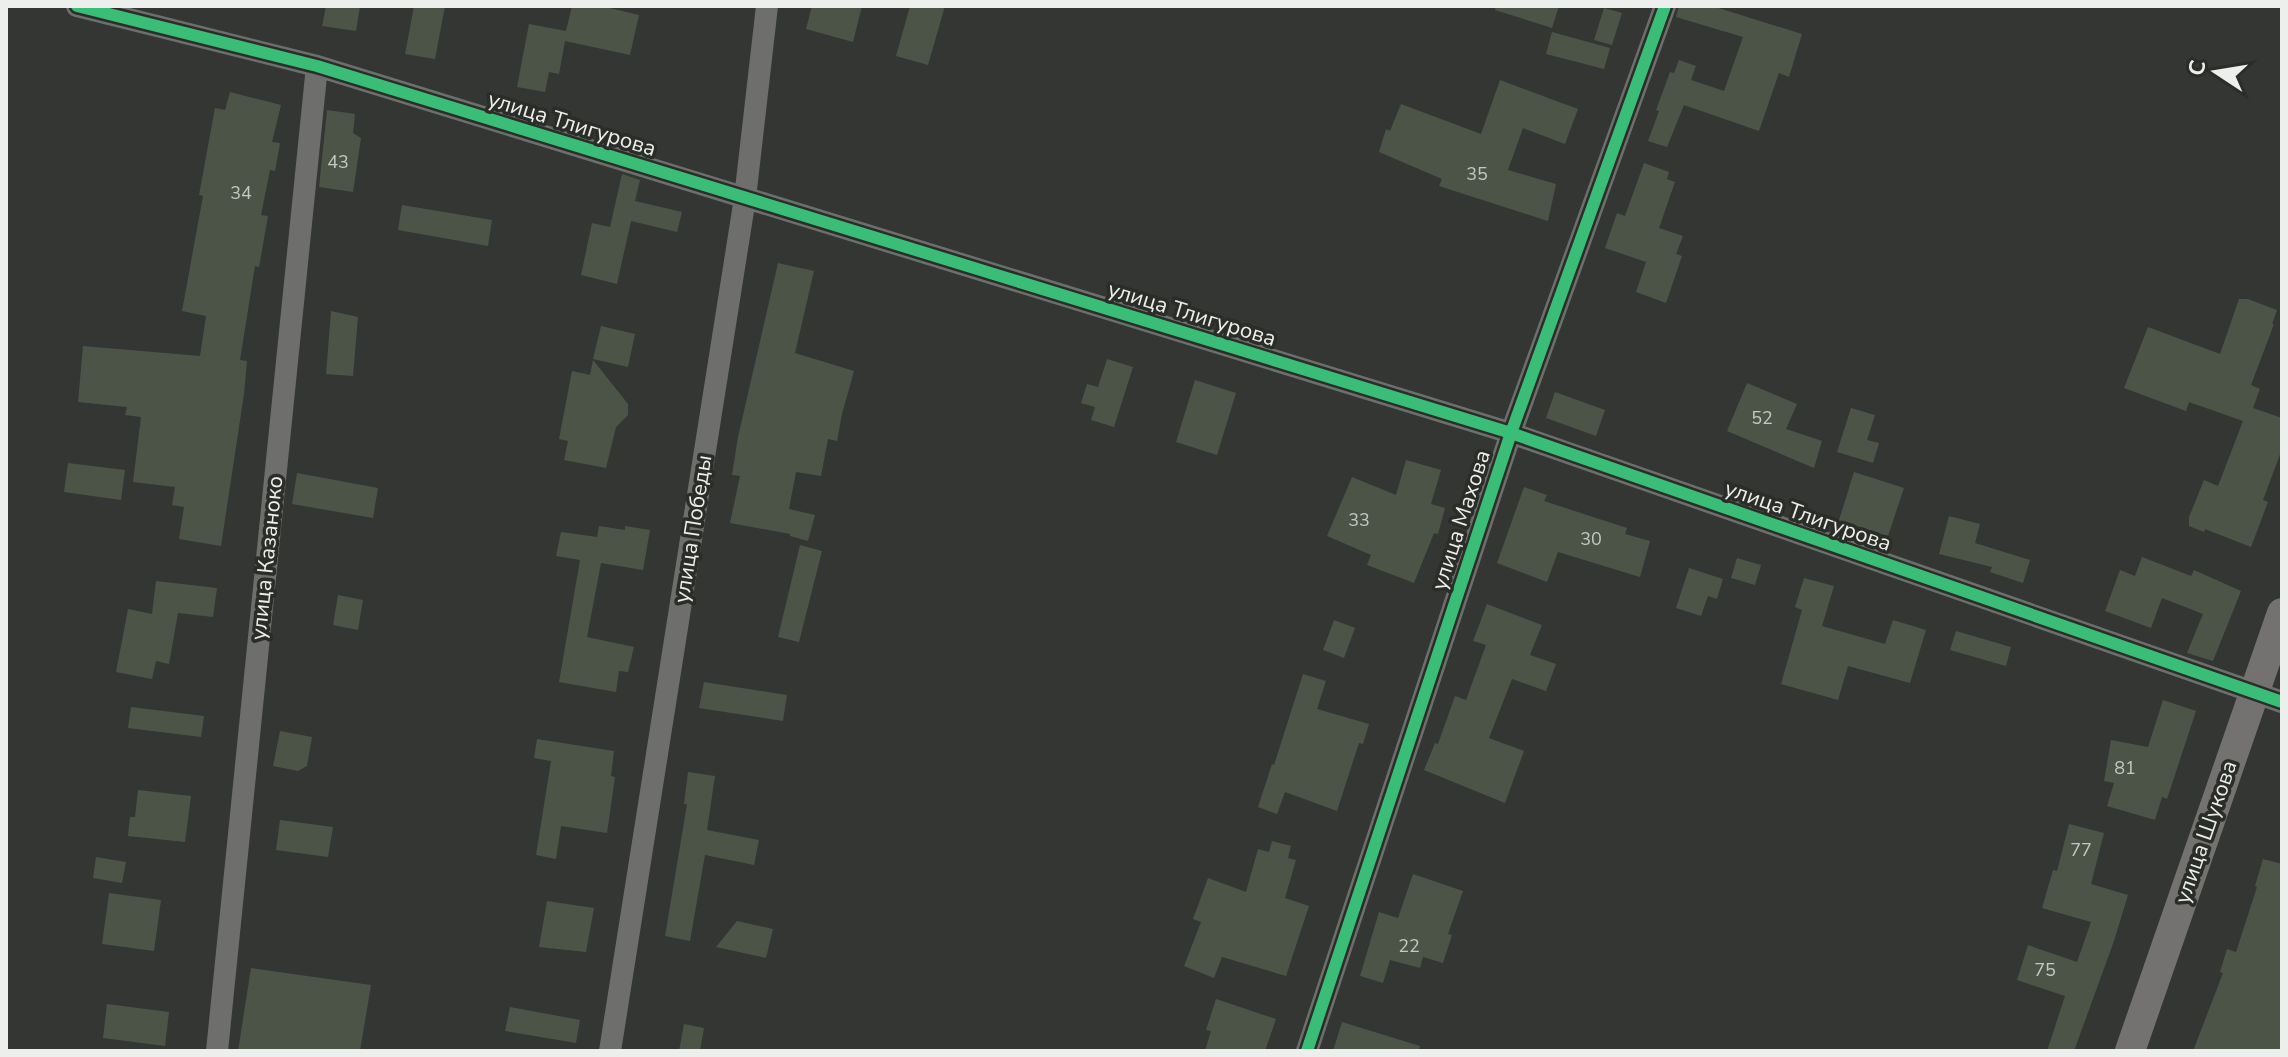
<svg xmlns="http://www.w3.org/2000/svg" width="2288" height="1057" viewBox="0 0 2288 1057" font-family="'Nunito Sans',sans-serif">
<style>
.building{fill:#4c5447}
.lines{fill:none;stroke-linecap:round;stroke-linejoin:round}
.street{stroke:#6e6f6d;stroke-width:22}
.secondary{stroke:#747271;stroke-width:30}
.cycleway-casing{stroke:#2a2d28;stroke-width:17}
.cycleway{stroke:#3abd76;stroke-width:12}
.labels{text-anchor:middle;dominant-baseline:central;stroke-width:7;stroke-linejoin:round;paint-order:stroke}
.number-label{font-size:18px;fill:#c4c8c2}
.street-label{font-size:22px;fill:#ecefeb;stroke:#2a2d28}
</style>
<rect width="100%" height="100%" fill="#343633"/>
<!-- building -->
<path class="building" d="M 326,6 L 360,6 L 356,31 L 322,26 Z
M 414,6 L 445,6 L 435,59 L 405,54 Z
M 572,6 L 601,6 L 639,15 L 630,55 L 565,41 L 559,74 L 549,72 L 545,92 L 517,87 L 529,24 L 566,31 Z
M 812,6 L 862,6 L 853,42 L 806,29 Z
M 910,6 L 945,6 L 928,65 L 896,56 Z
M 1496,6 L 1559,6 L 1552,28 L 1495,10 Z
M 1679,6 L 1712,6 L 1802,34 L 1789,77 L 1779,73 L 1759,131 L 1684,105 L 1667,147 L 1648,141 L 1659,111 L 1656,110 L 1670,72 L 1674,73 L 1679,60 L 1696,66 L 1691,80 L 1724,91 L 1743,37 L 1676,17 Z
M 1604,8 L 1622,13 L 1612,45 L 1594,40 Z
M 1552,32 L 1610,48 L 1604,69 L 1546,54 Z
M 1500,80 L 1578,109 L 1565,144 L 1523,128 L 1508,170 L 1556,184 L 1548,221 L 1439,186 L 1442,179 L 1379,152 L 1386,129 L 1390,131 L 1401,104 L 1481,134 Z
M 230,92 L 281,105 L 272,142 L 280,143 L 275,171 L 270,170 L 261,215 L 268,216 L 259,267 L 255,266 L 240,360 L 247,361 L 244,394 L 221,546 L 179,539 L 184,507 L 172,505 L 175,487 L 133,482 L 141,417 L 125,415 L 127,407 L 78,402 L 83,346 L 200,356 L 206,316 L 182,311 L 203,196 L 199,195 L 215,108 L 225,110 Z
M 327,110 L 355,114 L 353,133 L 361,138 L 353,192 L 319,187 Z
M 1644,163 L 1669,172 L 1667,179 L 1675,182 L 1659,228 L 1683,236 L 1676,254 L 1682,256 L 1666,303 L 1636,292 L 1646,262 L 1605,248 L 1617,213 L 1625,216 Z
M 622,174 L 640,180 L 635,201 L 682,212 L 677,232 L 631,221 L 617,284 L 581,275 L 592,223 L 610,227 Z
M 402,205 L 492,220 L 488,246 L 398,230 Z
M 778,263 L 814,271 L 795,353 L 854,371 L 842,414 L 837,441 L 828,439 L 821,476 L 796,472 L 789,509 L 815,515 L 808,541 L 790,536 L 790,534 L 730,523 L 740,476 L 732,475 L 738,437 Z
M 2239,299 L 2248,299 L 2277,310 L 2272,324 L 2274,324 L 2251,385 L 2260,389 L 2253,408 L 2282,418 L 2282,449 L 2263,500 L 2268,502 L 2251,547 L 2205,529 L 2204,532 L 2189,526 L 2189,517 L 2204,480 L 2218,486 L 2243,421 L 2189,402 L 2186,411 L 2124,388 L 2148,327 L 2220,354 Z
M 331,311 L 358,317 L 353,376 L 326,374 Z
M 601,326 L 635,334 L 628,367 L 593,359 Z
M 1107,359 L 1133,367 L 1114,427 L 1091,420 L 1095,407 L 1081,403 L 1087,384 L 1098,387 Z
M 593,360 L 628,404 L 628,415 L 616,427 L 606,468 L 564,460 L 568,441 L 559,439 L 572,371 L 590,375 Z
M 1195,380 L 1236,393 L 1217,455 L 1176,442 Z
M 1747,383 L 1797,404 L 1786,429 L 1822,441 L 1814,468 L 1727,431 Z
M 1555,392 L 1605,410 L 1596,436 L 1546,418 Z
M 1851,408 L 1875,415 L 1867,440 L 1879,443 L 1873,463 L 1837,452 Z
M 1406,460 L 1441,470 L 1431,504 L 1445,508 L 1438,534 L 1434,533 L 1414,583 L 1367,565 L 1371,555 L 1327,536 L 1352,477 L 1396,495 Z
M 68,463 L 125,470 L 121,500 L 64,492 Z
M 1854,472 L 1904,488 L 1888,536 L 1839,520 Z
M 297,473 L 378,488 L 373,518 L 292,504 Z
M 1524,487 L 1547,495 L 1544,501 L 1627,528 L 1625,534 L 1650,541 L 1640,577 L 1558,552 L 1547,582 L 1497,563 Z
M 1949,516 L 1980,524 L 1975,543 L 2030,560 L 2023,583 L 1990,572 L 1992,567 L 1939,554 Z
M 599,526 L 625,530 L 625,526 L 650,530 L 643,570 L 601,563 L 587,637 L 634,647 L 628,672 L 619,671 L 616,692 L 559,682 L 580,560 L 556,556 L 561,532 L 597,537 Z
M 800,545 L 822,551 L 799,642 L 778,637 Z
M 2142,557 L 2191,576 L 2194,570 L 2241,591 L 2213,661 L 2187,653 L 2203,614 L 2162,598 L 2151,628 L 2105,611 L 2120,570 L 2135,576 Z
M 1737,558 L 1761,565 L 1755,585 L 1731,578 Z
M 1689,568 L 1723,579 L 1717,599 L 1708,596 L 1701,616 L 1676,608 Z
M 1804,578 L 1834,586 L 1822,626 L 1885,644 L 1893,620 L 1926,630 L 1910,683 L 1848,666 L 1838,700 L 1781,684 L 1802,610 L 1795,607 Z
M 156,581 L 217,588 L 213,617 L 178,613 L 169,664 L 156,661 L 152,679 L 116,672 L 128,609 L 152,614 Z
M 338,595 L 363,600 L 358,630 L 333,625 Z
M 1487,604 L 1542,625 L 1530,655 L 1556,664 L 1546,691 L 1512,679 L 1489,738 L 1524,751 L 1505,803 L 1424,770 L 1435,743 L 1438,744 L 1455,696 L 1466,700 L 1486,645 L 1473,641 Z
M 1334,620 L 1355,628 L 1344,658 L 1323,650 Z
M 1956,631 L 2011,647 L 2006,666 L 1950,650 Z
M 1303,674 L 1326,681 L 1317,709 L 1369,724 L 1363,744 L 1359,743 L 1337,811 L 1285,792 L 1277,814 L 1258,807 L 1272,764 L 1274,765 Z
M 704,682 L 787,695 L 783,721 L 699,708 Z
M 2163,700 L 2196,711 L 2167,799 L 2162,797 L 2155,820 L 2107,806 L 2114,783 L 2104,781 L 2111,740 L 2148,747 Z
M 131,707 L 204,716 L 201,737 L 128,728 Z
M 280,731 L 312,737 L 307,766 L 298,771 L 273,766 Z
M 537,739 L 614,751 L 611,776 L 615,777 L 607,833 L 561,826 L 556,859 L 536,855 L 551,761 L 534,758 Z
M 688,772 L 715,776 L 707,830 L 759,840 L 754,865 L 705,855 L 690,941 L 665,936 L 687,804 L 684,804 Z
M 138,790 L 191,796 L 185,842 L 128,836 L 130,817 L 135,817 Z
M 280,820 L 333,827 L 328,857 L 276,850 Z
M 2069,824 L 2104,833 L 2091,884 L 2128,895 L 2114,941 L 2074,1051 L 2047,1051 L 2065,996 L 2017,980 L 2028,945 L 2077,962 L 2091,922 L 2042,908 L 2053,870 L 2057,871 Z
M 1272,841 L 1291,846 L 1288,858 L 1296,860 L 1285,898 L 1309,906 L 1286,976 L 1222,957 L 1214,978 L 1184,966 L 1201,922 L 1193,919 L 1208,878 L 1246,892 L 1258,849 L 1269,852 Z
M 96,857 L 126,862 L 122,883 L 93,878 Z
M 2263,859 L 2282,864 L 2282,1051 L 2193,1051 L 2223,973 L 2220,972 L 2227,949 L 2236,952 L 2257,887 L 2255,886 Z
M 1413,874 L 1463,891 L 1448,934 L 1452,935 L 1443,963 L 1423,957 L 1420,968 L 1390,960 L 1383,983 L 1360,976 L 1379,912 L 1398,918 Z
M 109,893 L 161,900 L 154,951 L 102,944 Z
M 547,901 L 594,908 L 586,952 L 539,947 Z
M 737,921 L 773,929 L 766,958 L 716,947 Z
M 251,968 L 371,985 L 360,1051 L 238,1051 Z
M 1216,999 L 1276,1019 L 1265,1051 L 1205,1051 L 1211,1031 L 1206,1030 Z
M 107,1004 L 169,1012 L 165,1046 L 103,1038 Z
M 510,1007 L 580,1020 L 576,1043 L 505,1031 Z
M 1342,1022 L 1420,1046 L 1419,1051 L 1333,1051 Z
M 684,1024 L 704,1028 L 700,1051 L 679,1051 Z"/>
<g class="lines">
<!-- street -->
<path class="street" d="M 77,6 L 317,66 L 1511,433 L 2282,702
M 217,1051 L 317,66
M 610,1051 L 745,198 L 767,6
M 1307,1051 L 1511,433 L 1665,6"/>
<!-- secondary -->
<path class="secondary" d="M 2130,1051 L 2282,613"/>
<defs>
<path id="cycleway" d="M 77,6 L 317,66 L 1511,433 L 2282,702
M 1307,1051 L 1511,433 L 1665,6"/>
</defs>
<!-- cycleway casing -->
<use href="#cycleway" class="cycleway-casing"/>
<!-- cycleway -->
<use href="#cycleway" class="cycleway"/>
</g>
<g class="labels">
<!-- number labels -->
<g class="number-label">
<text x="338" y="162">43</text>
<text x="1477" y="174">35</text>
<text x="241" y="193">34</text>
<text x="1762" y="418">52</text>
<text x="1359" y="520">33</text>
<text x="1591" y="539">30</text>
<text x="2125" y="768">81</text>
<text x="2081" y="850">77</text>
<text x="1409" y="946">22</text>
<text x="2045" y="970">75</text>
</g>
<!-- street labels -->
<g class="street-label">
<text transform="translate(572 124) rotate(17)">улица Тлигурова</text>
<text transform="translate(1192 314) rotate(17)">улица Тлигурова</text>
<text transform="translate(1808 516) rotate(19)">улица Тлигурова</text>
<text transform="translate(1461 520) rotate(-72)">улица Махова</text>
<text transform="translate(693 529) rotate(-81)">улица Победы</text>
<text transform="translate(267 558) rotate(-84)">улица Казаноко</text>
<text transform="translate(2206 832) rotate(-71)">улица Шукова</text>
</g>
</g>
<!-- border -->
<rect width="2288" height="1057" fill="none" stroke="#ecefeb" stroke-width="16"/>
<!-- north arrow -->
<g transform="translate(2216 72) rotate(282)" stroke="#2a2d28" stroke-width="6" paint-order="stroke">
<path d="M0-6L14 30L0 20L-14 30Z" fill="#ecefeb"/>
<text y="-12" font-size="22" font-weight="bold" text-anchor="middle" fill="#ecefeb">С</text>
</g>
</svg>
